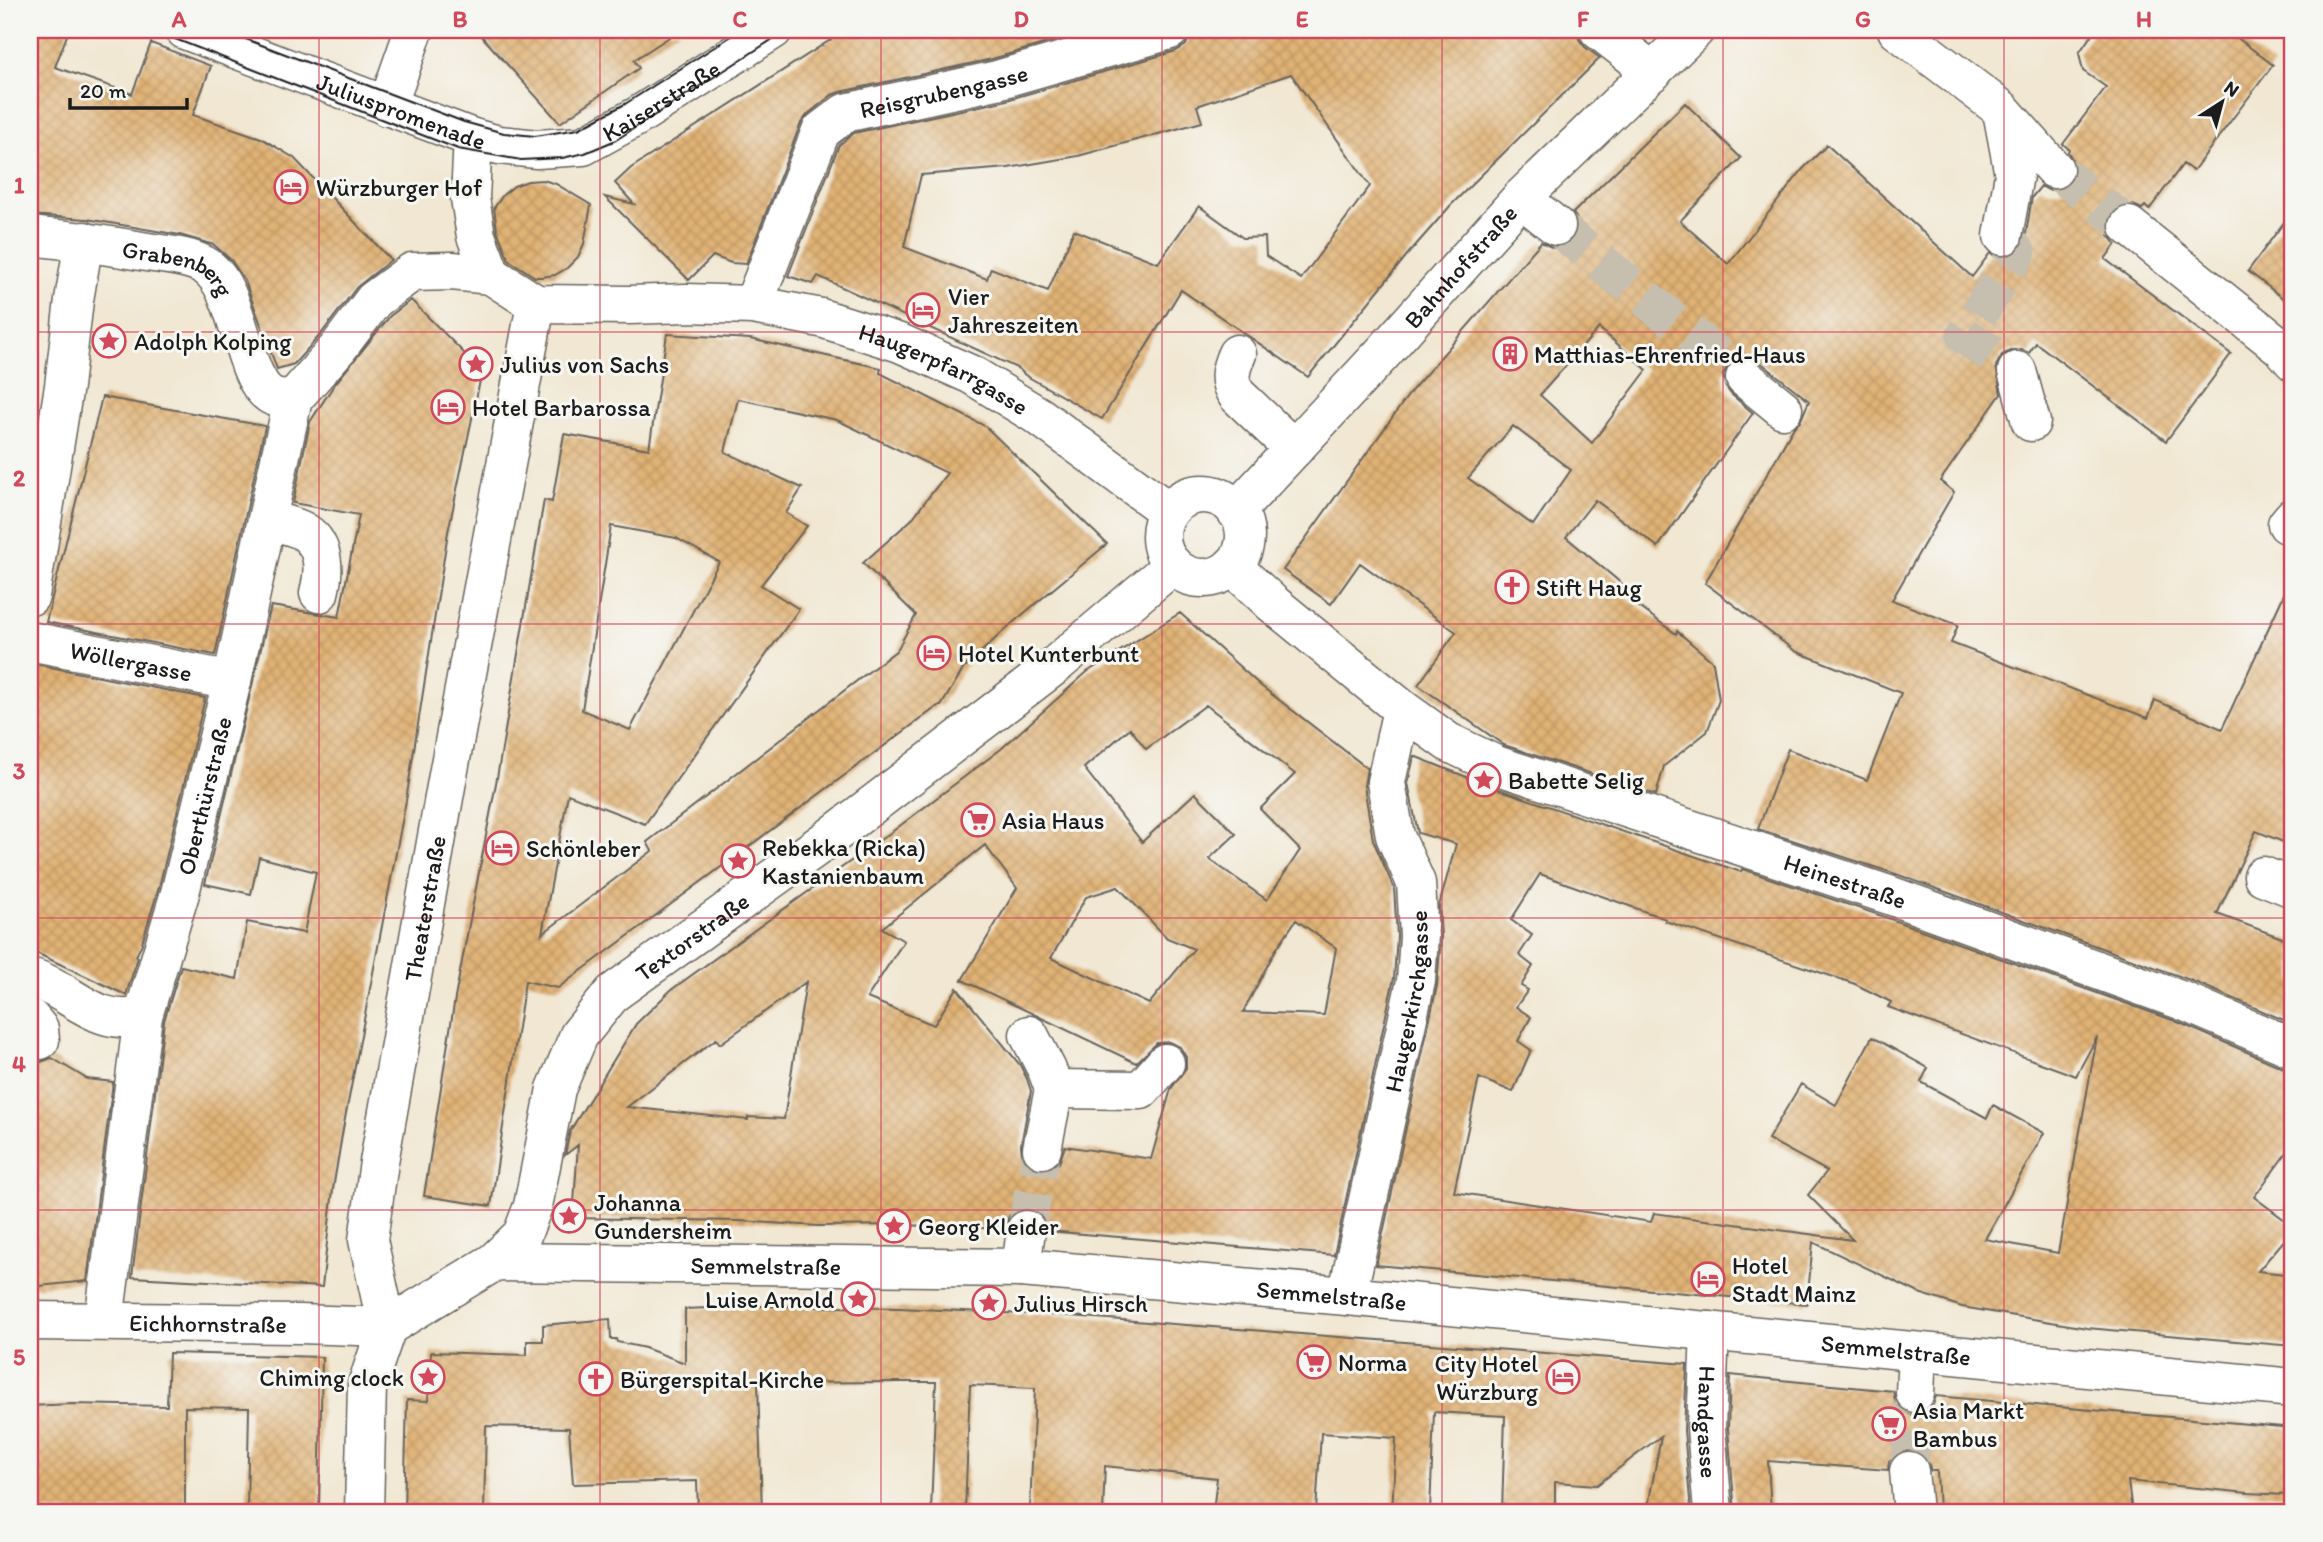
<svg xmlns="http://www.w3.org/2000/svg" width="2323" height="1542" viewBox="0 0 2323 1542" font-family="Itim,sans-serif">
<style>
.building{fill:url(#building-cross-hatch);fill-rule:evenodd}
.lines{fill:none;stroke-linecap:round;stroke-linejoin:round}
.minor-tunnel{stroke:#c6beae;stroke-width:38;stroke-dasharray:38 19;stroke-linecap:butt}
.minor-casing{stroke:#67635c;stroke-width:41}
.minor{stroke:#fff;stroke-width:38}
.tram{stroke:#1c1c1c;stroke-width:2}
.grid{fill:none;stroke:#d1495b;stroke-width:2;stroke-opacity:0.55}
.labels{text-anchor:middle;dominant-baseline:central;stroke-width:6;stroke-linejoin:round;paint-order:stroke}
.street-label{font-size:24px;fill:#1c1c1c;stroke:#f6f6f2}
.poi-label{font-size:24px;fill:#1c1c1c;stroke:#f6f6f2;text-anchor:start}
.neatline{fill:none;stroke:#d1495b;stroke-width:2.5}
.grid-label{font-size:23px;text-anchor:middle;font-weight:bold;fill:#d1495b}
</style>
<defs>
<pattern id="building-cross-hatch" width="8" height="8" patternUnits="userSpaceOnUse" patternTransform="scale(1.75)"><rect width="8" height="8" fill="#e0b275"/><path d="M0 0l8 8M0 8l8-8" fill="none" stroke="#c09865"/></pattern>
</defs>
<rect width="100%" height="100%" fill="#f6f6f2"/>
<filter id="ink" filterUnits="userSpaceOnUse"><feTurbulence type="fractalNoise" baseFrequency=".0143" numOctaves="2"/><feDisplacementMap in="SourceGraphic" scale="14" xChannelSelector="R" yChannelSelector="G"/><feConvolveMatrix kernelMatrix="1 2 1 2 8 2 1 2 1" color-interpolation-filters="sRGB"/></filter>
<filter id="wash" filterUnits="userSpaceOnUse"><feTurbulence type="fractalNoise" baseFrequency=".00686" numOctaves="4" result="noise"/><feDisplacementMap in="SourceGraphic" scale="28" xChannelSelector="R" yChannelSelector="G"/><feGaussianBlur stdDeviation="1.57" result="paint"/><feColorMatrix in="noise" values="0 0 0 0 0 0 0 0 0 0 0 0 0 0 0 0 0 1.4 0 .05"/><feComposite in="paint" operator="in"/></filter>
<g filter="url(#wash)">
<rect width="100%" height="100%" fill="#f1e7d2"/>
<g id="blocks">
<!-- building -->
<path class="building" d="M 30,30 L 69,30 L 55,67 L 132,94 L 151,43 L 211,66 L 193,115 L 261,138 L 294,158 L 391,260 L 357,287 L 321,334 L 294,364 L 277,369 L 245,281 L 231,260 L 214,245 L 180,235 L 87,219 L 30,215 Z
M 476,30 L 680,30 L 634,60 L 639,68 L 560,123 Z
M 846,30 L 1092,30 L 992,59 L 840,92 L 832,95 L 808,114 L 801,123 L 746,264 L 731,263 L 713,256 L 689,280 L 605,197 L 634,204 L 615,183 L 631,168 Z
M 1191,30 L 1578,30 L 1579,39 L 1585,47 L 1600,58 L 1451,205 L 1408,254 L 1308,377 L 1181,290 L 1102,419 L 1025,375 L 1019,369 L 818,276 L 813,284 L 788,276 L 839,145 L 854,133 L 1003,101 L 1176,51 L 1186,45 ZM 1291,74 L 1370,186 L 1301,279 L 1266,256 L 1265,237 L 1243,238 L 1199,206 L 1158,263 L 1074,230 L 1048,291 L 991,268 L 987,279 L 904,247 L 921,175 L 1008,168 L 1078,156 L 1202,122 L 1197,106 Z
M 2095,30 L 2227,30 L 2273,65 L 2193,171 L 2183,164 L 2149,210 L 2145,206 L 2142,209 L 2133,205 L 2122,205 L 2112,213 L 2107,223 L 2109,235 L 2116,244 L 2105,259 L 2231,354 L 2166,441 L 2036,343 L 2029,353 L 2022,350 L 2012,350 L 2002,355 L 1996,366 L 2001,394 L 1940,481 L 1954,492 L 1892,600 L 1958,625 L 1951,643 L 2148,718 L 2155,700 L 2222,729 L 2293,575 L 2293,846 L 2256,831 L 2217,914 L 2293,942 L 2293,1024 L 2190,980 L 1896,874 L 1758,829 L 1788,749 L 1867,780 L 1901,693 L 1795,651 L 1705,583 L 1794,427 L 1800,422 L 1809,401 L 1759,361 L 1749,357 L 1738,357 L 1729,364 L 1723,375 L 1725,386 L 1731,394 L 1753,413 L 1658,547 L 1595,500 L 1566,537 L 1628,589 L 1623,595 L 1676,634 L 1677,631 L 1713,662 L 1719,700 L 1707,732 L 1664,766 L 1656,795 L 1504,745 L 1418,685 L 1456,632 L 1360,563 L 1331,604 L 1283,570 L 1412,390 L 1541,242 L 1553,248 L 1565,246 L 1573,240 L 1578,229 L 1577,219 L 1573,213 L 1685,103 L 1741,158 L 1680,221 L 1728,264 L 1803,169 L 1827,145 L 1972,277 L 1990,253 L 2000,258 L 2010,257 L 2020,250 L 2025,240 L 2032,197 L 2041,186 L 2048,190 L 2059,190 L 2069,185 L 2074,177 L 2075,164 L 2068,152 L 2069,149 L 2063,144 L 2106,87 L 2083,71 L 2079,53 ZM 1599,328 L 1647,370 L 1592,443 L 1540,395 ZM 1513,426 L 1571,470 L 1533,525 L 1468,478 Z
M 543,180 L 556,184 L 591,205 L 584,244 L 578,257 L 567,268 L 555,275 L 541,277 L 535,277 L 509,260 L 497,230 L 494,208 L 503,195 L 514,186 L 528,181 Z
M 2293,210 L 2293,306 L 2248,271 Z
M 411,300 L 475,364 L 481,376 L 448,532 L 406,801 L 343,1129 L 333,1189 L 322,1287 L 132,1277 L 164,1021 L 181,966 L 237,979 L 247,922 L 304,933 L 316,872 L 259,857 L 251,894 L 205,884 L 271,606 L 339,617 L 359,515 L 293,503 L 310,422 L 334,385 L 390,316 Z
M 667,334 L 750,339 L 881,368 L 880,373 L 985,426 L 1107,544 L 1010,625 L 964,668 L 941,706 L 938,706 L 558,988 L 525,981 L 491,1206 L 424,1196 L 455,998 L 497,778 L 544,500 L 552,502 L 564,434 L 649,449 ZM 738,399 L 837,420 L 947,473 L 911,520 L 863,563 L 916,615 L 897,650 L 647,842 L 652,851 L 542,934 L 568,794 L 645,824 L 799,609 L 761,585 L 807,526 L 786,513 L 802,488 L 725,452 ZM 611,526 L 676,538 L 719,562 L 630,730 L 582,710 Z
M 102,397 L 265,426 L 215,655 L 46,622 Z
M 1180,613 L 1261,686 L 1367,768 L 1364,786 L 1373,840 L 1394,888 L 1397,936 L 1394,978 L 1334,1255 L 1048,1231 L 1046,1221 L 1040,1213 L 1028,1208 L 1017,1210 L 1009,1216 L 1004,1229 L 903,1225 L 819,1226 L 739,1221 L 573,1218 L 578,1145 L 565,1155 L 570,1131 L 636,1024 L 671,990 L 897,828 L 1001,749 L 1087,672 ZM 1206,705 L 1295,774 L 1260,809 L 1300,850 L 1267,900 L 1209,859 L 1236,834 L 1195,793 L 1142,842 L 1084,768 L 1130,728 L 1146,749 ZM 985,845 L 1017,888 L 962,980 L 1136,1063 L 1157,1043 L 1170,1042 L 1180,1047 L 1186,1057 L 1186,1068 L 1171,1089 L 1151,1159 L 1065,1146 L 1059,1163 L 1050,1169 L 1038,1170 L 1028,1166 L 1022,1157 L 1021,1145 L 1031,1091 L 1027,1079 L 1020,1065 L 957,988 L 934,1025 L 867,998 L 904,941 L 882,928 ZM 1118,887 L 1167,938 L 1194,949 L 1149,1004 L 1051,958 L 1086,897 ZM 1296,920 L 1336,948 L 1324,1015 L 1243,1012 L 1275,951 ZM 806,982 L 784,1119 L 748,1117 L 748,1120 L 627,1107 L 716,1039 L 720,1044 Z
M 35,664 L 205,698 L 159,887 L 141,946 L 136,956 L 138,957 L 126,995 L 30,950 L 30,691 Z
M 1414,756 L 1489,786 L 1741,872 L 1742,869 L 1882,916 L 2175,1021 L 2284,1068 L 2293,1069 L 2293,1144 L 2254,1197 L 2293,1226 L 2293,1230 L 2258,1271 L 2293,1275 L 2293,1346 L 2087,1328 L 1962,1307 L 1919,1293 L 1813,1242 L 1807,1304 L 1376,1265 L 1437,986 L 1441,937 L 1439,906 L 1456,844 L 1418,833 L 1408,783 ZM 1540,874 L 1666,919 L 1665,921 L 1855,984 L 1891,1002 L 1888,1007 L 2076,1076 L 2097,1037 L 2058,1253 L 1985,1239 L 2044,1133 L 1993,1105 L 1987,1118 L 1921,1082 L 1928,1068 L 1872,1037 L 1836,1105 L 1801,1084 L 1768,1139 L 1827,1171 L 1808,1195 L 1853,1240 L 1654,1213 L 1651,1222 L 1454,1192 L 1479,1078 L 1513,1092 L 1531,1050 L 1518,1041 L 1531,1017 L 1516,1007 L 1528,990 L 1521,986 L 1533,966 L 1519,955 L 1532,935 L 1511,920 Z
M 52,1058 L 87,1079 L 113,1082 L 87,1281 L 30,1287 L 30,1059 L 41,1062 Z
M 757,1306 L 899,1308 L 1070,1316 L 1687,1364 L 1684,1430 L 1691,1512 L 1647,1512 L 1661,1436 L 1597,1485 L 1555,1482 L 1555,1512 L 1502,1512 L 1505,1416 L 1434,1412 L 1430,1512 L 1392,1512 L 1396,1438 L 1321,1433 L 1316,1512 L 1213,1512 L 1217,1478 L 1105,1466 L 1103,1512 L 1030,1512 L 1035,1388 L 970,1385 L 965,1512 L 931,1512 L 936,1382 L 896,1382 L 758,1383 L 762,1512 L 698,1512 L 697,1481 L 573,1484 L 569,1428 L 486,1426 L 484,1512 L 404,1512 L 407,1400 L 428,1401 L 431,1352 L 527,1355 L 527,1341 L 543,1341 L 543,1325 L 610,1319 L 611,1339 L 616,1339 L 617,1342 L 645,1348 L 685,1363 L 685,1309 Z
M 169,1353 L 322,1357 L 319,1512 L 247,1512 L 249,1408 L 185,1407 L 185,1512 L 30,1512 L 30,1406 L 72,1404 L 167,1406 Z
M 1730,1375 L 1893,1391 L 1896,1404 L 1904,1412 L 1913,1415 L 1926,1412 L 1933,1405 L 1936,1396 L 2293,1428 L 2293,1492 L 2286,1491 L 2286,1495 L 2248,1493 L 2128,1481 L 2132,1512 L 1939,1512 L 1937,1471 L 1931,1471 L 1927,1459 L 1919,1451 L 1908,1449 L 1896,1454 L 1889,1461 L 1888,1470 L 1768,1461 L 1771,1512 L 1735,1512 L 1728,1428 Z"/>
</g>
</g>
<g filter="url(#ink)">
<use href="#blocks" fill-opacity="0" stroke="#67635c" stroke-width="2"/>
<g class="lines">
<!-- minor-tunnel -->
<path class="minor-tunnel" d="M 2054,169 L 2129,226
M 1556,226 L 1745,378
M 2003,236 L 2017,253 L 1965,336 L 2017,371
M 1026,1230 L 1042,1149
M 1909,1471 L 1915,1393"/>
<defs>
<g id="minor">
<path id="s1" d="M 185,30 L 473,138 L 499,145 L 537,149 L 583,146 L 636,117 L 773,30"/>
<path d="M 1599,30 L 1653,72"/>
<path d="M 1897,30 L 2001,109 L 2054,169"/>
<path d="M 387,107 L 414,30"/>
<path d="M 2002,111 L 2014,175 L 2003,236"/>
<path d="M 473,138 L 470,198 L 476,236 L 491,275"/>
<path d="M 1521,198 L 1556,226"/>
<path d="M 2129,226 L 2283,349 L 2293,361"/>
<path id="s2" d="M 30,236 C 69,240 108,245 147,252 C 166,255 187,256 204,265 C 241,286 240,379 272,396 C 277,399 288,398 293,399"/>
<path id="s3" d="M 753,305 L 821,131 L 845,113 L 997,80 L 1170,30"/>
<path d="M 1237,354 C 1230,369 1227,381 1237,395 L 1294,449"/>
<path d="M 2017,371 L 2031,422"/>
<path d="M 1745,378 L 1783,409"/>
<circle cx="1203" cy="536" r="42"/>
<path id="s4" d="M 1236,511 L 1381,355 L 1521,198 L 1695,30"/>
<path d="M 269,520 C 279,523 291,525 301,530 C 325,542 325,570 319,593"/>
<path d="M 2287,524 L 2293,517"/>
<path id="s5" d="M 1232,566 L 1272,603 L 1402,709 L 1448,742 L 1496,765 L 1889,895 L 2183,1001 L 2293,1048"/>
<path d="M 30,596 L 64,386 L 74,300 L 84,241"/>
<path id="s6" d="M 30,641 L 232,681"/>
<path d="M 2263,876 L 2293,888"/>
<path d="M 30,977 C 72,990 95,1028 143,1016"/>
<path d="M 30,1018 L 39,1029 L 40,1040"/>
<path d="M 1029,1035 L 1047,1070 L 1054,1089 L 1042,1149"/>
<path d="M 1054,1089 L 1141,1090 L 1165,1063"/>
<path id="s7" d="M 494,1262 L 522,1235 L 533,1206 L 556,1089 L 579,1035 L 613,993 L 829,838 L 1053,667 L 1173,565"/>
<path d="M 1021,1268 L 1026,1230"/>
<path id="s8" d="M 1347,1296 L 1416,981 L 1419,936 L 1416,883 L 1395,836 L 1386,782 L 1402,709"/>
<path id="s9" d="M 30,1321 L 300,1324 L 387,1327"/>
<path id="s10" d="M 104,1321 L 143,1016 L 180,893 L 232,681 L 293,399 L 338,348 L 374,300 L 412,272 L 452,271 L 491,275 L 536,304 L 630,305 L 686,303 L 753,305 L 821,318 L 900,343 L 972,375 L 1040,417 L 1168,511"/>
<path id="s11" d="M 387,1327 L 494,1262 L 1021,1268 L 1347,1296 L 2293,1388"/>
<path id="s12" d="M 1710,1331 L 1706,1428 L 1713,1512"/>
<path d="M 1915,1393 L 1917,1352"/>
<path d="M 1909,1471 L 1913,1512"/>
<path id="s13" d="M 364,1512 L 367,1385 L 387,1327 L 368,1240 L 379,1162 L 448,775 L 536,304"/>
</g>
</defs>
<!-- minor casing -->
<use href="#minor" class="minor-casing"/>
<!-- minor -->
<use href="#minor" class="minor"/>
<!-- tram -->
<path class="tram" d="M 152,30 L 458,149 L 521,160 L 562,158 L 585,153 L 616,140 L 787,30
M 222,30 L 464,122 L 504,133 L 535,136 L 578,129 L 625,104 L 741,30"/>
</g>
</g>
<!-- grid -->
<path class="grid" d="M 319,30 L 319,1512M 600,30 L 600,1512M 881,30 L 881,1512M 1162,30 L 1162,1512M 1442,30 L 1442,1512M 1723,30 L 1723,1512M 2004,30 L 2004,1512M 30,332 L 2293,332M 30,624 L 2293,624M 30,918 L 2293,918M 30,1210 L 2293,1210"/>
<!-- icons -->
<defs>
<symbol id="hotel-ring" viewBox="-11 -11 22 22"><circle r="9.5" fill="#f6f6f2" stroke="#d1495b" stroke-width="1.5"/><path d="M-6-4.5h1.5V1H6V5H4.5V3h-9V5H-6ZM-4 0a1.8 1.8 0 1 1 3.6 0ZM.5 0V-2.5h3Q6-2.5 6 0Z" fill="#d1495b"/></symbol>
<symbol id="sight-ring" viewBox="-11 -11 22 22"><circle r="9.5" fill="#f6f6f2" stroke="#d1495b" stroke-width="1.5"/><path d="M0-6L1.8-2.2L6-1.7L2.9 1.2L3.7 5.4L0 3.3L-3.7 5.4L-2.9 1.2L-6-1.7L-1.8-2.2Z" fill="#d1495b"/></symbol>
<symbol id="building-ring" viewBox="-11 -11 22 22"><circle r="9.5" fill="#f6f6f2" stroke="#d1495b" stroke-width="1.5"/><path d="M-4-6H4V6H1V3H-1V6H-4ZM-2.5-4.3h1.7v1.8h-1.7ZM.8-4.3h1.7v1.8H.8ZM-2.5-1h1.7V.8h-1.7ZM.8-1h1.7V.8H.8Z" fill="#d1495b"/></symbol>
<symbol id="church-ring" viewBox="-11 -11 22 22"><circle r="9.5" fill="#f6f6f2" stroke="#d1495b" stroke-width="1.5"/><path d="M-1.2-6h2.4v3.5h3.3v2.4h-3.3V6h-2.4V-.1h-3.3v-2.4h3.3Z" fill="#d1495b"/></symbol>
<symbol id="supermarket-ring" viewBox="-11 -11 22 22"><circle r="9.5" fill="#f6f6f2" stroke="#d1495b" stroke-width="1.5"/><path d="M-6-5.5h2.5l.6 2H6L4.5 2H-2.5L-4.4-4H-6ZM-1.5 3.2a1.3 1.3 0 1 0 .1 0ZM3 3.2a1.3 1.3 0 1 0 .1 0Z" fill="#d1495b"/></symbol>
</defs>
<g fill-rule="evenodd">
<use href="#hotel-ring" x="272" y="168" width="38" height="38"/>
<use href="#hotel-ring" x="904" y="291" width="38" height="38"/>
<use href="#sight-ring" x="90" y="322" width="38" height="38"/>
<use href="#building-ring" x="1491" y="335" width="38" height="38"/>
<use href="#sight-ring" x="457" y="345" width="38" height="38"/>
<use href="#hotel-ring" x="429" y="388" width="38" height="38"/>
<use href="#church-ring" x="1493" y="568" width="38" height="38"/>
<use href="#hotel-ring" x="915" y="634" width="38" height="38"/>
<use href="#sight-ring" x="1465" y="761" width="38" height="38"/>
<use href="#supermarket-ring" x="959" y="801" width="38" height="38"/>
<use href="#hotel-ring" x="483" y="829" width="38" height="38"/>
<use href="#sight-ring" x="719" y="842" width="38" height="38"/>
<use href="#sight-ring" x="550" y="1197" width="38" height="38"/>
<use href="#sight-ring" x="875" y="1207" width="38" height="38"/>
<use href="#hotel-ring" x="1689" y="1260" width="38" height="38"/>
<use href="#sight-ring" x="839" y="1280" width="38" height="38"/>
<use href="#sight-ring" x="970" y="1284" width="38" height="38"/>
<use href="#supermarket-ring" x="1295" y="1343" width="38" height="38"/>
<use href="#sight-ring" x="409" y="1358" width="38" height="38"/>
<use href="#hotel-ring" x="1544" y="1358" width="38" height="38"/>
<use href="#church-ring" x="577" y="1360" width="38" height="38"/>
<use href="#supermarket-ring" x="1870" y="1405" width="38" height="38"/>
</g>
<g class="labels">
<!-- street labels -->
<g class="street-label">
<text stroke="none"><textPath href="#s3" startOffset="318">Reisgrubengasse</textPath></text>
<text stroke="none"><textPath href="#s1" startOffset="509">Kaiserstraße</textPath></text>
<text stroke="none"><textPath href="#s1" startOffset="231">Juliuspromenade</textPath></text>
<text stroke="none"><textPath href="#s4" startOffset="332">Bahnhofstraße</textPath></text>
<text stroke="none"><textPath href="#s2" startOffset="154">Grabenberg</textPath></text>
<text stroke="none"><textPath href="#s10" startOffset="1670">Haugerpfarrgasse</textPath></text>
<text stroke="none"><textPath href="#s6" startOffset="103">Wöllergasse</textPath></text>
<text stroke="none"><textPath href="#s10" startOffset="536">Oberthürstraße</textPath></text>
<text stroke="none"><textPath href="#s5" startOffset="700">Heinestraße</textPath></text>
<text stroke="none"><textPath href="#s13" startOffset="614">Theaterstraße</textPath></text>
<text stroke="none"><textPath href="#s7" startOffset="399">Textorstraße</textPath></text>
<text stroke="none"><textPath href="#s8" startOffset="301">Haugerkirchgasse</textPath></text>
<text stroke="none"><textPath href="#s11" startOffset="397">Semmelstraße</textPath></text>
<text stroke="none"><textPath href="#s11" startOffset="964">Semmelstraße</textPath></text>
<text stroke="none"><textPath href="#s9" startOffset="178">Eichhornstraße</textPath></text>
<text stroke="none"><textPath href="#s11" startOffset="1531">Semmelstraße</textPath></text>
<text stroke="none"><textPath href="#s12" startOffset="91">Handgasse</textPath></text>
</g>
<!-- poi labels -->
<g class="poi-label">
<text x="316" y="187">Würzburger Hof</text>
<text x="948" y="296">Vier<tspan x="948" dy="28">Jahreszeiten</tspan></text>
<text x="134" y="341">Adolph Kolping</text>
<text x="1534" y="354">Matthias-Ehrenfried-Haus</text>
<text x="500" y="364">Julius von Sachs</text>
<text x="472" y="407">Hotel Barbarossa</text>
<text x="1536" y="587">Stift Haug</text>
<text x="958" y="653">Hotel Kunterbunt</text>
<text x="1508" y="780">Babette Selig</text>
<text x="1002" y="820">Asia Haus</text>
<text x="762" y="847">Rebekka (Ricka)<tspan x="762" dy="28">Kastanienbaum</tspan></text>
<text x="526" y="848">Schönleber</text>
<text x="594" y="1202">Johanna<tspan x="594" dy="28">Gundersheim</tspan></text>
<text x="918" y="1226">Georg Kleider</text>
<text x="1732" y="1265">Hotel<tspan x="1732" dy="28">Stadt Mainz</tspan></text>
<text x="834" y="1299" text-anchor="end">Luise Arnold</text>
<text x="1014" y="1303">Julius Hirsch</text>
<text x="1338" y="1362">Norma</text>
<text x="1538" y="1363" text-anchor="end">City Hotel<tspan x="1538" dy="28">Würzburg</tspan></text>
<text x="404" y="1377" text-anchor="end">Chiming clock</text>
<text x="620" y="1379">Bürgerspital-Kirche</text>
<text x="1913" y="1410">Asia Markt<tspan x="1913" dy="28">Bambus</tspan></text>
</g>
</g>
<!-- margin -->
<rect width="2323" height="1542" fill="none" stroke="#f6f6f2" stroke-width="77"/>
<!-- north arrow -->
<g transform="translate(2222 102) rotate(36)" stroke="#f6f6f2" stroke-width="5" paint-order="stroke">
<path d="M0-5L12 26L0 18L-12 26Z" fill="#1c1c1c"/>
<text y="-10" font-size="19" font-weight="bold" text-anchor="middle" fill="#1c1c1c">N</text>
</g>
<!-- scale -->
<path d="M70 98v10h117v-10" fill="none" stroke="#1c1c1c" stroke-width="3.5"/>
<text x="80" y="98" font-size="21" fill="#1c1c1c" stroke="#f6f6f2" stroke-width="5" paint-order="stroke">20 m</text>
<rect x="38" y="38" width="2246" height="1466" class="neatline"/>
<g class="grid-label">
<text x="179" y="27">A</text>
<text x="460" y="27">B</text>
<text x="740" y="27">C</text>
<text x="1021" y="27">D</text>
<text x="1302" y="27">E</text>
<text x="1583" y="27">F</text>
<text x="1863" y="27">G</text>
<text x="2144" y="27">H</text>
<text x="19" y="193">1</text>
<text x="19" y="486">2</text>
<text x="19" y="779">3</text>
<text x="19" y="1072">4</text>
<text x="19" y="1365">5</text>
</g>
</svg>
